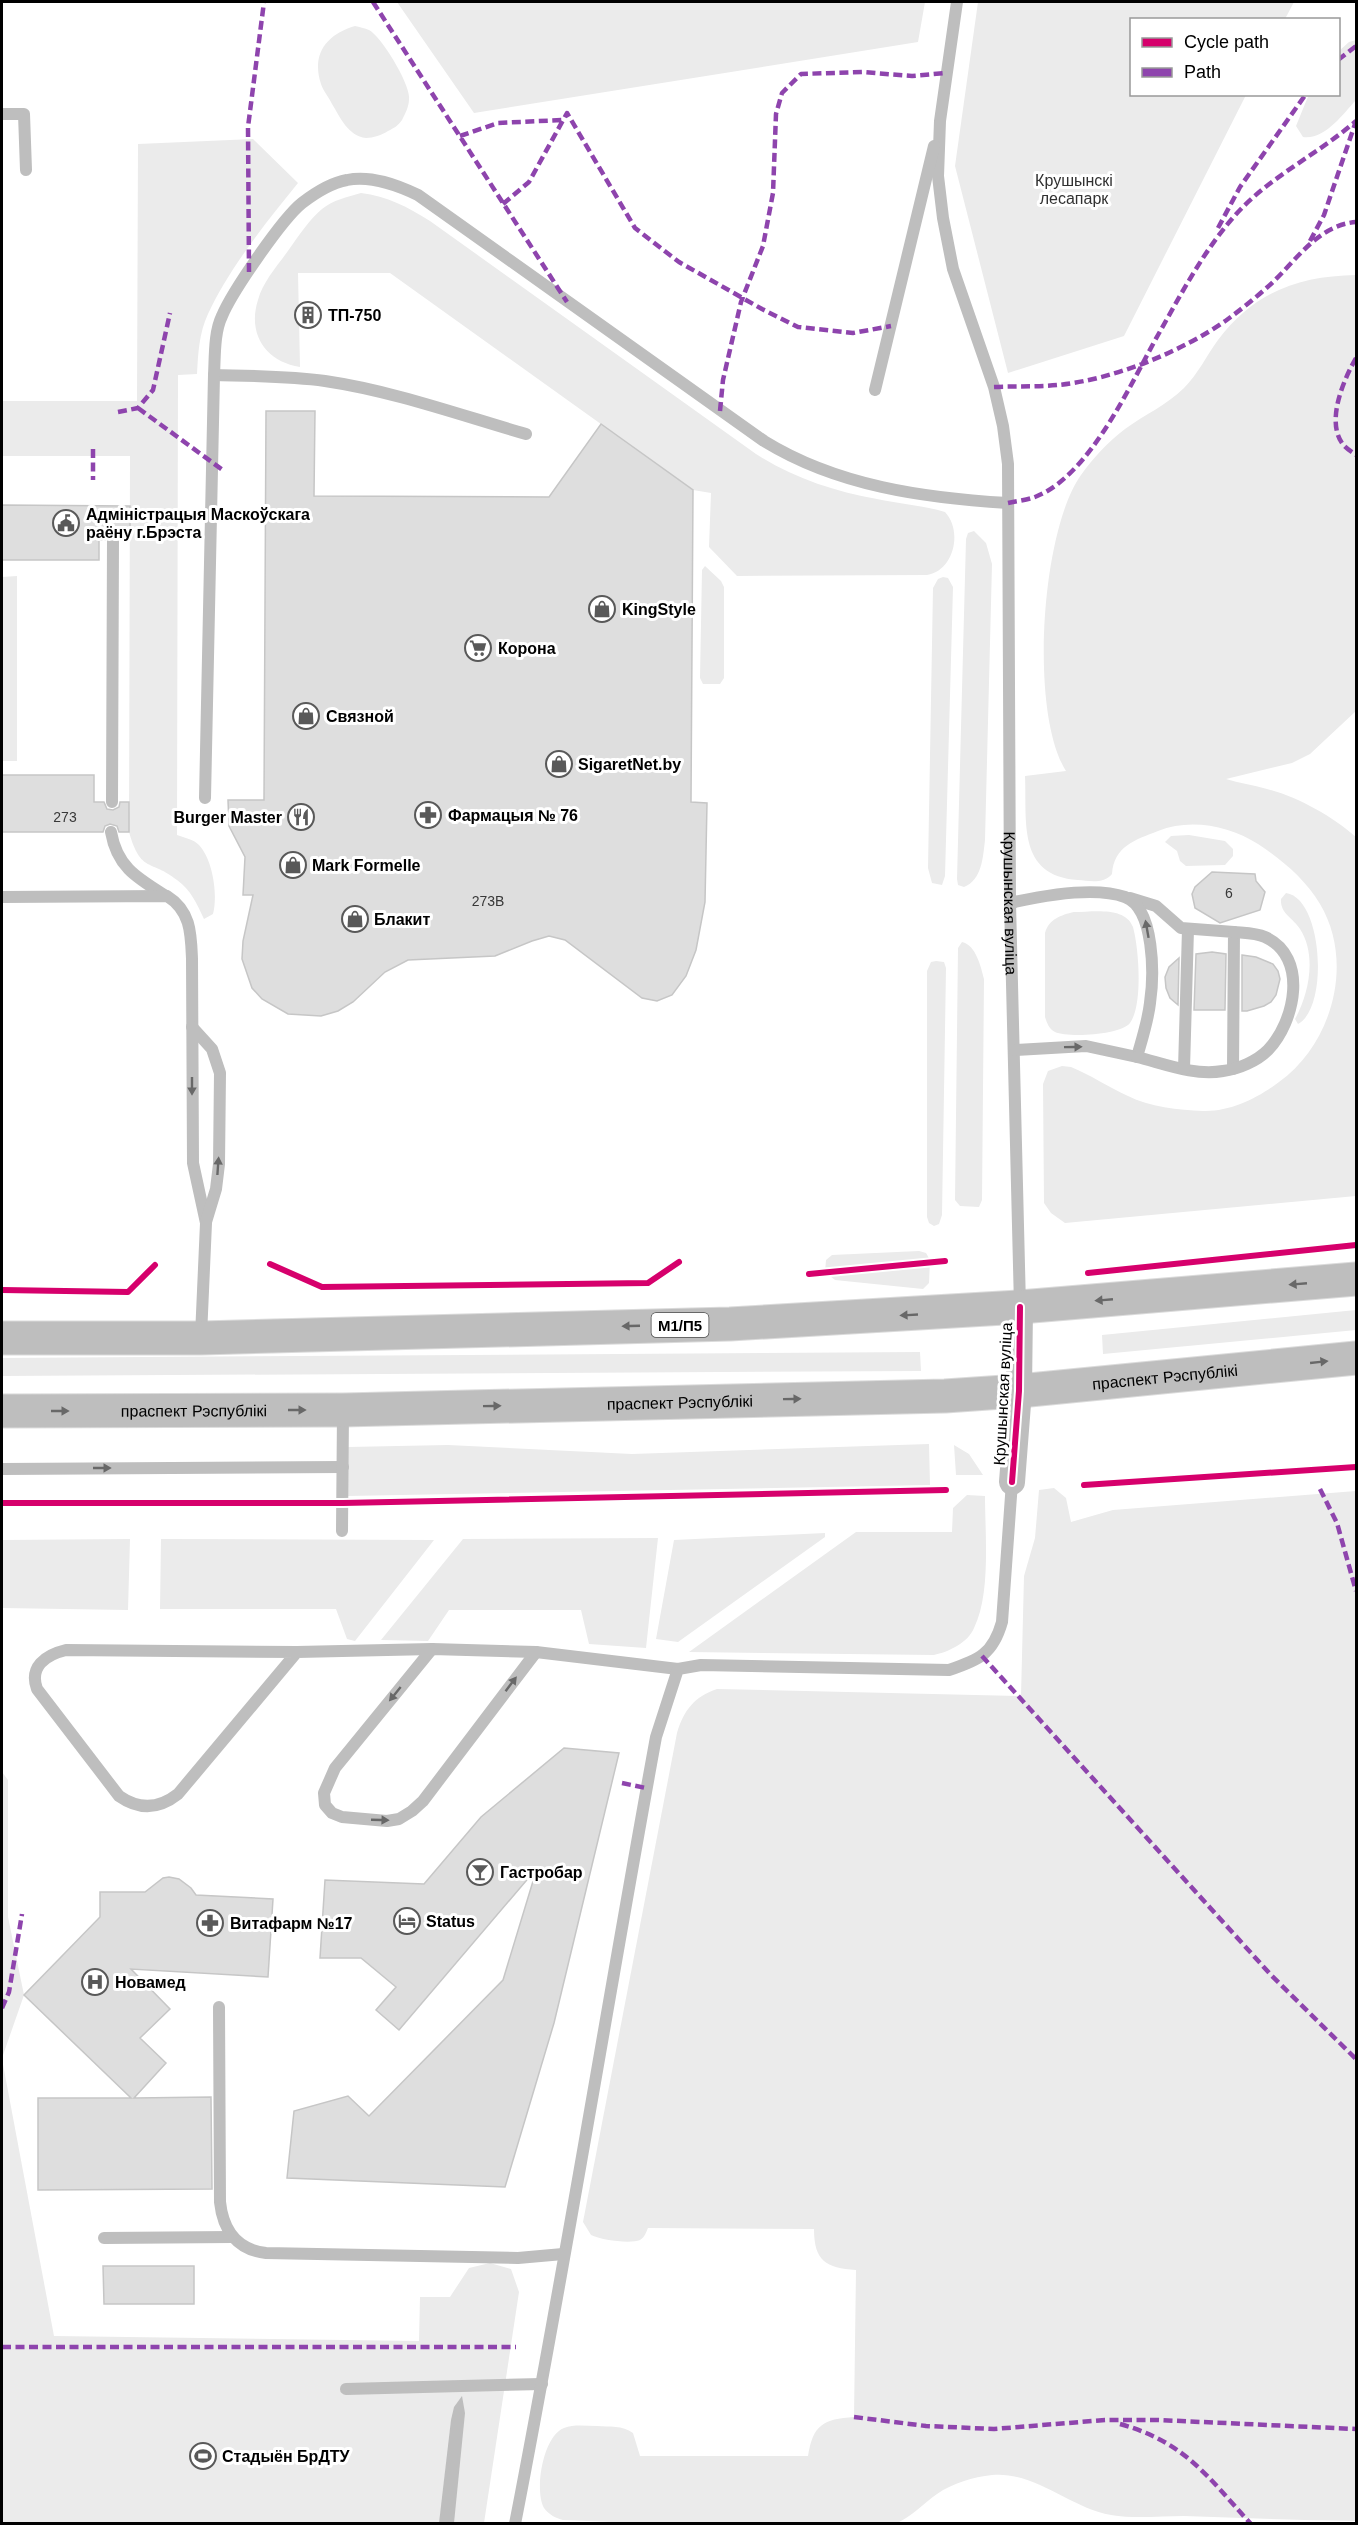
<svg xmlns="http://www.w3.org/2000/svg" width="1358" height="2525" viewBox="0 0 1358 2525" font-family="Helvetica,sans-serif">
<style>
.green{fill:#ebebeb}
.water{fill:#bdbdbd}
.building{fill:#dedede;stroke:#c6c6c6;stroke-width:1.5}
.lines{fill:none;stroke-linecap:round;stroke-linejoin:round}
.trunk-casing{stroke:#dbdbdb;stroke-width:35}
.service{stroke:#bebebe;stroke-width:12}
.minor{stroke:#bebebe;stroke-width:26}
.trunk{stroke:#bebebe;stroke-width:33}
.quiet{stroke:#8e44ad;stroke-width:4.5;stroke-dasharray:9 4.5;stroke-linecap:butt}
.cycleway-casing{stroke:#fff;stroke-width:10}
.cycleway{stroke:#d6006c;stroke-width:6}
.oneway{fill:#686868}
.labels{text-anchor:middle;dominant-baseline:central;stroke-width:6;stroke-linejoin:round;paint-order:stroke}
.number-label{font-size:14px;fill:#383838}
.shield{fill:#fff;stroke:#4c4c4c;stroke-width:1.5}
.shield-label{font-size:15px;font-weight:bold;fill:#000}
.park-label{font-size:16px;fill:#313131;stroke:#fff}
.poi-label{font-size:16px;font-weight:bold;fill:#000;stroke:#fff;text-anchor:start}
.street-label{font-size:16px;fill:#000;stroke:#fff}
</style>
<rect width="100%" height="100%" fill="#fff"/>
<!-- green -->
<path class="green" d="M 397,2 L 925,2 L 918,42 L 474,113 Z
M 978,2 L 1294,2 L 1285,19 L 1132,20 L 1132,94 L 1246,95 L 1124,336 L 1008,373 L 955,166 Z
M 355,26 C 359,27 365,28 369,30 C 381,36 411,85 409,99 C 409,107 405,114 402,120 C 398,126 394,128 388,131 C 382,135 373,138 366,138 C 348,136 340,117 332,104 C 329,97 323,91 321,84 C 311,54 327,34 355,26 Z
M 1356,40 L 1356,100 C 1343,114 1325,140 1303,137 L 1296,126 L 1307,99 L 1309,95 L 1338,94 L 1339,51 L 1349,42 Z
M 253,139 L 298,183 C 267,221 228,270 208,314 C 199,333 198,354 197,374 L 178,375 L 177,835 C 185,838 193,839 199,845 C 213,860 218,895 213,914 L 204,919 C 197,904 191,890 177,880 C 151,859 141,874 129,832 L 130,456 L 2,456 L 2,401 L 137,401 L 138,144 Z
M 361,193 C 387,196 408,207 430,221 L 756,454 C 794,478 833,491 877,499 C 899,504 922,505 945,512 C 963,531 954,571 927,575 L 737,576 L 709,547 L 711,493 L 693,490 L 390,273 L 298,273 L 300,367 C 266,362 247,334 258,300 C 263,281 279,264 290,248 C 300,234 309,220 322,209 C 333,200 347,197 361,193 Z
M 1356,275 L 1356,711 L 1310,754 L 1292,763 L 1226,779 C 1239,783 1253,785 1267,789 C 1298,797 1332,816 1356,837 L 1356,1196 L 1065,1223 L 1051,1213 L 1044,1203 L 1043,1084 L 1048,1071 L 1062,1066 L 1071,1067 C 1091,1075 1108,1087 1128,1096 C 1149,1107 1179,1110 1203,1111 C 1230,1112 1258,1098 1279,1082 C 1332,1044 1355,963 1320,904 C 1305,879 1282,860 1258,844 C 1229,826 1191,818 1158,831 C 1135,840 1114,846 1112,874 C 1104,884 1090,881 1078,880 C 1017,876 1027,822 1025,776 L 1066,771 C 1029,712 1041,531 1081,475 C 1093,458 1108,442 1125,429 C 1144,415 1167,405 1184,388 C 1198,374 1207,355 1218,340 C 1254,292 1299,276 1356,275 Z
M 974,531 L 986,543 L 992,564 L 985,840 C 983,857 982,880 964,887 L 958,885 L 957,879 L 966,539 L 968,533 Z
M 705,566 L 721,581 L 724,587 L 724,678 L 720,684 L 703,684 L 700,678 L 702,570 Z
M 17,576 L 17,761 L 2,761 L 2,577 Z
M 943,577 L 948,578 L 953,587 L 945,876 L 942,885 L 932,883 L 928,868 L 933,588 L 938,579 Z
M 1189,835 L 1225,841 L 1233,849 L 1233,856 L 1225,865 L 1186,866 L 1180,861 L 1177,851 L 1165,842 L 1171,836 Z
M 1286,893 C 1323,898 1329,1008 1298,1024 L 1295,1019 C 1309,994 1317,955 1300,929 C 1293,918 1280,914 1281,899 Z
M 1074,912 C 1093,912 1125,906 1133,927 C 1139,949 1143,1005 1130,1023 C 1121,1035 1068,1038 1055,1032 C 1049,1029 1047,1023 1045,1017 L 1045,933 C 1049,919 1061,915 1074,912 Z
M 962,942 C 976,945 981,967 984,979 L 982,1200 L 979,1207 L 960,1206 L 955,1200 L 958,948 Z
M 936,961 L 944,962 L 946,968 L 942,1215 L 939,1224 L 934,1226 L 929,1223 L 927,1217 L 927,971 L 931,962 Z
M 919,1251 L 926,1253 L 930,1260 L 929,1283 L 923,1289 L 835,1280 L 825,1272 L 826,1260 L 832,1255 Z
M 1356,1310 L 1356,1330 L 1103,1354 L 1102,1335 Z
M 920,1352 L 921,1371 L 2,1376 L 2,1358 Z
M 929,1444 L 930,1485 L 347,1496 L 348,1447 L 448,1445 L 632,1454 Z
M 954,1445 L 969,1454 L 983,1475 L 956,1475 Z
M 1054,1488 L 1066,1498 L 1071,1522 L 1113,1510 L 1356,1491 L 1356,2521 C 1299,2520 1241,2518 1184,2516 C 1160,2516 1135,2519 1111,2515 C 1070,2508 1035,2471 992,2475 C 973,2477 953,2483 937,2494 C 923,2504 912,2516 897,2523 L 661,2524 L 563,2520 C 556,2518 549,2515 544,2508 C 534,2490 543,2436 564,2428 C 574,2424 586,2426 597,2426 C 610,2427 622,2425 633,2433 L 640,2456 L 808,2456 C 813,2425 823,2419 854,2417 L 856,2270 C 826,2268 814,2261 814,2229 L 648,2228 C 646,2232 645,2237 640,2240 C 630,2244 601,2240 591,2235 L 583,2222 L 677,1733 C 684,1710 694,1697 717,1689 L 1021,1696 L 1024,1576 L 1035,1538 L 1039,1490 Z
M 967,1495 L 985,1496 C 985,1534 991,1594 974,1628 C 968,1643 948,1652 934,1655 L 689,1652 L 856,1532 L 952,1532 L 953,1508 Z
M 825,1533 L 825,1537 L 678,1642 L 656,1639 L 674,1540 Z
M 658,1538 L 646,1648 L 589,1644 L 581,1610 L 449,1610 L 428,1641 L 381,1640 L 463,1539 Z
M 130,1539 L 128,1610 L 2,1608 L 2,1540 Z
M 161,1539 L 434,1540 L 355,1641 L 347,1639 L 336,1609 L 160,1609 Z
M 2,1772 L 8,1780 L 8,1917 L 24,1995 L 2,2058 Z
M 2,2059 L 54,2336 L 419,2341 L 420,2297 L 450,2297 L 469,2268 L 490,2263 L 511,2269 L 519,2292 L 484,2523 L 2,2523 Z"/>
<!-- water -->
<path class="water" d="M 462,2396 L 465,2413 L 454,2523 L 439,2523 L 451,2420 L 454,2407 Z"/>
<!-- building -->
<path class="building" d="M 266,411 L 315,411 L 314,496 L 549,497 L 601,424 L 693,490 L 691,802 L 707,803 L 705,902 L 696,950 L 686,976 L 672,995 L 657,1001 L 642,998 L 565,940 L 549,936 L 532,941 L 495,956 L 408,960 L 385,972 L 353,1002 L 338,1011 L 321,1016 L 288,1014 L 262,999 L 252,988 L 242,959 L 243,941 L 253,895 L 243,895 L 245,857 L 229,826 L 228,800 L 264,800 Z
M 2,505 L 130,506 L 130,540 L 121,540 L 117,533 L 108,533 L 105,540 L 99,540 L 99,560 L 2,560 Z
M 2,775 L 94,775 L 94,802 L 104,802 L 107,809 L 113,810 L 119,807 L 120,802 L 129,802 L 129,832 L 119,832 L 117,826 L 110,824 L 105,826 L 103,832 L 2,832 Z
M 1212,872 L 1255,874 L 1256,881 L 1265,892 L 1260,910 L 1220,923 L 1195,908 L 1192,894 L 1195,887 Z
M 1212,952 L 1226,954 L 1225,1010 L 1194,1010 L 1196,954 Z
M 1242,955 L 1256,957 L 1273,964 L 1278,971 L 1280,979 L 1276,995 L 1271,1002 L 1264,1006 L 1247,1011 L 1242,1011 Z
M 1179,958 L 1178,1005 L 1170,998 L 1166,988 L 1165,977 L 1169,967 Z
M 564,1748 L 619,1753 L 554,2023 L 505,2187 L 287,2178 L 294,2111 L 348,2096 L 369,2116 L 503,1980 L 537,1868 L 399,2030 L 376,2010 L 396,1987 L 361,1958 L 320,1958 L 325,1880 L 424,1884 L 481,1817 Z
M 169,1877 L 179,1879 L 191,1888 L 196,1895 L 273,1899 L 268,1977 L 131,1969 L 170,2009 L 140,2038 L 166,2063 L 134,2098 L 211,2097 L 212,2189 L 38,2190 L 38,2098 L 131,2098 L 24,1995 L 100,1917 L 100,1892 L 145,1892 L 163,1878 Z
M 103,2266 L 194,2266 L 194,2304 L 104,2304 Z"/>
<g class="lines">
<defs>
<g id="trunk">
<path d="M 2,1338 L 201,1338 L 730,1324 L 1020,1307 L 1356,1279"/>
<path id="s2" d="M 2,1411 L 343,1410 L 945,1396 L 1019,1391 L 1356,1358"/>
</g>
</defs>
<!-- trunk casing -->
<use href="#trunk" class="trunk-casing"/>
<!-- service -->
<g class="service">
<path id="s1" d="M 957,2 L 940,121 L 938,176 L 943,218 L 953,269 L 994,387 L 1003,426 L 1008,464 L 1010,903 L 1020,1306"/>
<path d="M 2,114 L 24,114 L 26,170"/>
<path d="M 214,375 C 251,376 289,376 325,381 C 393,391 460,415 526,434"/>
<path d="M 875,390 L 934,146"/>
<path d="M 205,798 L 214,375 C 215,357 214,332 222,316 C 232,292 282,219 302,203 C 315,193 330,183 347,180 C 371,175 397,185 418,195 L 764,441 C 837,486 924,498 1008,503"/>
<path d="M 112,802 L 113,540"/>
<path d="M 111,832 C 117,867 137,878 166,896"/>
<path d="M 2,897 L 167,896 C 191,911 191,934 192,959 L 193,1163 L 206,1223 L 201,1336"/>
<path d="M 1130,898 L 1156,906 L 1181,928 L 1234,932 L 1233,1069"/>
<path d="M 1010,903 C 1041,896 1094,886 1125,897 C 1155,908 1154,976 1150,1003 C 1148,1021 1142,1039 1137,1057 L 1086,1046 L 1015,1050"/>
<path d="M 192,1027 L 212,1049 L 220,1073 L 219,1164 L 216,1189 L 206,1222"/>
<path d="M 1137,1057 C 1165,1064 1194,1076 1223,1071 C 1239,1069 1257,1061 1268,1050 C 1295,1022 1309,957 1265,937 C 1256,933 1244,933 1234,932"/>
<path d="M 1184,1069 L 1188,929"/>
<path d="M 2,1469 L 343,1467"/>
<path d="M 342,1531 L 343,1412"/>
<path d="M 432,1649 L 335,1768 L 324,1793 L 325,1805 L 332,1813 L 342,1817 L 387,1821 L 399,1819 L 412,1811 L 423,1801 L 536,1652"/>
<path d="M 297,1652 L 178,1794 C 159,1809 139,1810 119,1796 L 37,1689 C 29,1667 45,1655 66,1650 L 297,1652 L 432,1649 L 536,1652 L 678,1669"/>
<path d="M 219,2007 L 220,2202 C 223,2230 237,2250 266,2253 L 518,2258 L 563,2254"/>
<path d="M 104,2238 L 232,2237"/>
<path d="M 346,2389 L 542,2384"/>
<path d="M 515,2524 C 566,2262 608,1999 656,1737 L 678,1669 L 701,1665 L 949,1670 C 979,1660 993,1654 1002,1622 L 1012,1482"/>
</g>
<!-- minor -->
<path class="minor" d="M 1012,1482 L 1019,1391 L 1020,1307"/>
<!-- trunk -->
<use href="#trunk" class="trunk"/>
<!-- quiet -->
<path class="quiet" d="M 373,2 L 567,302
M 1338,60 L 1356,46
M 460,136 L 498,123 L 563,120
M 503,204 L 529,182 L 567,113 L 635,228 L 679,262 L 762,309 L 798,327 L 853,333 L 891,326
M 1218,228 L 1240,187 L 1306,94
M 1310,241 L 1324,215 L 1356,121
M 249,272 L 248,127 L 264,2
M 1356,358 C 1344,379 1326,420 1342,443 C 1345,448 1352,452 1356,455
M 994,387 C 1016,386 1037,387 1058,385 C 1112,380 1184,351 1228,319 C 1243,308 1259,295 1273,282 C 1298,258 1319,225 1356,222
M 138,408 L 224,471
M 720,411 L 723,380 L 741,302 L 763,246 L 773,193 L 776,114 L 782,93 L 801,74 L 862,72 L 912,76 L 946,73
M 118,412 L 138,408 L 153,390 L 170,313
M 93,449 L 93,480
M 1008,503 C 1017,501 1027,500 1035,497 C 1090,476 1131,383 1158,335 C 1180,296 1202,254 1231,220 C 1266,178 1316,156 1356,121
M 1320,1489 L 1337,1523 L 1356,1591
M 982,1656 L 1271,1975 L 1356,2059
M 622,1783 L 646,1788
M 2,2008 L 9,1992 L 22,1914
M 2,2347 L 516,2347
M 854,2417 L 926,2426 L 994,2429 L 1105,2420 L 1158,2420 L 1356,2429
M 1120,2424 C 1185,2442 1207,2476 1251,2524"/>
<defs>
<path id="cycleway" d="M 270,1264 L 322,1287 L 648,1283 L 679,1262
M 1088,1273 L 1356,1245
M 809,1274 L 945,1261
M 2,1290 L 128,1292 L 155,1265
M 1012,1482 L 1019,1391 L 1020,1307
M 1084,1485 L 1356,1467
M 2,1503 L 343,1503 L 946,1490"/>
</defs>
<!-- cycleway casing -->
<use href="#cycleway" class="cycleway-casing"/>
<!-- cycleway -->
<use href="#cycleway" class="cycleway"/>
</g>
<!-- one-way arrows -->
<defs><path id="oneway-solid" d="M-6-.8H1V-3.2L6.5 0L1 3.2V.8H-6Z" transform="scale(1.5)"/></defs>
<g class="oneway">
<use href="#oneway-solid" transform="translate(1147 929) rotate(-100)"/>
<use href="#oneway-solid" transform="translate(1073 1047) rotate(-1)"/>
<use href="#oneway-solid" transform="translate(192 1086) rotate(90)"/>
<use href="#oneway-solid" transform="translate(218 1166) rotate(-86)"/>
<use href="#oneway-solid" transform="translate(1298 1284) rotate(175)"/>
<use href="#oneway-solid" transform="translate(1104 1300) rotate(175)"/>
<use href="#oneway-solid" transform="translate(909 1315) rotate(177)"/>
<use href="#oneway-solid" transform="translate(631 1326) rotate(178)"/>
<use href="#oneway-solid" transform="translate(1319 1362) rotate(-6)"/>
<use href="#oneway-solid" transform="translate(792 1399) rotate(-1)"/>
<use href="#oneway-solid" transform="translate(492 1406) rotate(-1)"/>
<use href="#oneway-solid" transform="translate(297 1410)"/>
<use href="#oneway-solid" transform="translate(60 1411)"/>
<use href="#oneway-solid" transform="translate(102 1468)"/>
<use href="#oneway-solid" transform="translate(511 1684) rotate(-53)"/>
<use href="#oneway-solid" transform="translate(395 1694) rotate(129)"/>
<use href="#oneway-solid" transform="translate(380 1820) rotate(2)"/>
</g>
<!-- icons -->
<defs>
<symbol id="building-ring" viewBox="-11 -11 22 22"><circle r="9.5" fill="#fff" stroke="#595959" stroke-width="1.5"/><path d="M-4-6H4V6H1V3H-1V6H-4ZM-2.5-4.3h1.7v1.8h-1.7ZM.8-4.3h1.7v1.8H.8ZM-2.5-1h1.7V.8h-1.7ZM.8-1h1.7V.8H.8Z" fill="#595959"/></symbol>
<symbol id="civic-ring" viewBox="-11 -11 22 22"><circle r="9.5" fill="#fff" stroke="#595959" stroke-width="1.5"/><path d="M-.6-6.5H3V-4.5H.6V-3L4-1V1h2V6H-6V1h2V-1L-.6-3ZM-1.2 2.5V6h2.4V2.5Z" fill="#595959"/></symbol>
<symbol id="shop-ring" viewBox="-11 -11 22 22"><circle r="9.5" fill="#fff" stroke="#595959" stroke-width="1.5"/><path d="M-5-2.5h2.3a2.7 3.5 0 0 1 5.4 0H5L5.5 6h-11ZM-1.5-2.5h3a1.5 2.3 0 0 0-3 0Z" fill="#595959"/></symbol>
<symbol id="supermarket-ring" viewBox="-11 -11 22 22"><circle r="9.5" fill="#fff" stroke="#595959" stroke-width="1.5"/><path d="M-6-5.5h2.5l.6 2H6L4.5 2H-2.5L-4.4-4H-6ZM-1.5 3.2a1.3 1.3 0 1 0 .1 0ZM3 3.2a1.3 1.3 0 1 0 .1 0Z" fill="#595959"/></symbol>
<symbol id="pharmacy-ring" viewBox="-11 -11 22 22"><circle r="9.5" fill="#fff" stroke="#595959" stroke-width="1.5"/><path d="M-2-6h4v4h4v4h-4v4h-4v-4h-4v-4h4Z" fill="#595959"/></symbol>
<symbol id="restaurant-ring" viewBox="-11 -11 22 22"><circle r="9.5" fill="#fff" stroke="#595959" stroke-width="1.5"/><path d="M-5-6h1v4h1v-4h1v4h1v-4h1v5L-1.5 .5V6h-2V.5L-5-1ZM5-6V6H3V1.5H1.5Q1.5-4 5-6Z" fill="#595959"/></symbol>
<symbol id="bar-ring" viewBox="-11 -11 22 22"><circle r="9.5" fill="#fff" stroke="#595959" stroke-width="1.5"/><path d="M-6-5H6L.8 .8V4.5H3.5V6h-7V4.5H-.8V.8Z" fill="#595959"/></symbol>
<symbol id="hotel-ring" viewBox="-11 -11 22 22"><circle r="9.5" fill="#fff" stroke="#595959" stroke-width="1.5"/><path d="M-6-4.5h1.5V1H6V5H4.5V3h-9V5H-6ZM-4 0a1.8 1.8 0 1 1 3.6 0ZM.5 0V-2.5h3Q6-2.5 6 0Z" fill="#595959"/></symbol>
<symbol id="hospital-ring" viewBox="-11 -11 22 22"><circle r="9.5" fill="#fff" stroke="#595959" stroke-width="1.5"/><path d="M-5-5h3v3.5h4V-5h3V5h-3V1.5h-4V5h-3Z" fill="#595959"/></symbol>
<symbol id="stadium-ring" viewBox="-11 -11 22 22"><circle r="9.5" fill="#fff" stroke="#595959" stroke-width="1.5"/><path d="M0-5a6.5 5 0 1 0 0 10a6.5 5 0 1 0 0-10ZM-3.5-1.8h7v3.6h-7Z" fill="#595959"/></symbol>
</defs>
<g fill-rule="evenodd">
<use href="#building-ring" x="293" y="300" width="30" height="30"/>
<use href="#civic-ring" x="51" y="508" width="30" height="30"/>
<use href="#shop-ring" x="587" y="594" width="30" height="30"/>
<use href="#supermarket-ring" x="463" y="633" width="30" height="30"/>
<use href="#shop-ring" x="291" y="701" width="30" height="30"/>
<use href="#shop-ring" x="544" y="749" width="30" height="30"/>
<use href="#pharmacy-ring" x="413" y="800" width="30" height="30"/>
<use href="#restaurant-ring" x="286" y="802" width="30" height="30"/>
<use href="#shop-ring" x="278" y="850" width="30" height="30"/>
<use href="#shop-ring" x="340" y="904" width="30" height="30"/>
<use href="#bar-ring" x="465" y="1857" width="30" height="30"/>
<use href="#hotel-ring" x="392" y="1906" width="30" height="30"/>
<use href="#pharmacy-ring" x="195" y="1908" width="30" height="30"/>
<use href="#hospital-ring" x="80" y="1967" width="30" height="30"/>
<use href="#stadium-ring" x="188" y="2441" width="30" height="30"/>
</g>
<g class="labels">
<!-- number labels -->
<g class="number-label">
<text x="65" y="817">273</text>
<text x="1229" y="893">6</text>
<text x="488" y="901">273В</text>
</g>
<!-- shield labels -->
<rect class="shield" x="651.5" y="1313" width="57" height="24" rx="4.5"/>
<g class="shield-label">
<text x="680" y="1325">М1/П5</text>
</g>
<!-- park labels -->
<g class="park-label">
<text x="1074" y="180">Крушынскі<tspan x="1074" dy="18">лесапарк</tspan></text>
</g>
<!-- poi labels -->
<g class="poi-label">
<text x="328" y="315">ТП-750</text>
<text x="86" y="514">Адміністрацыя Маскоўскага<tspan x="86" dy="18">раёну г.Брэста</tspan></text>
<text x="622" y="609">KingStyle</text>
<text x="498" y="648">Корона</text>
<text x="326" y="716">Связной</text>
<text x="578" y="764">SigaretNet.by</text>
<text x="448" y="815">Фармацыя № 76</text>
<text x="282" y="817" text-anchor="end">Burger Master</text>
<text x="312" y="865">Mark Formelle</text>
<text x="374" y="919">Блакит</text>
<text x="500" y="1872">Гастробар</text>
<text x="426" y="1921">Status</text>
<text x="230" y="1923">Витафарм №17</text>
<text x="115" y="1982">Новамед</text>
<text x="222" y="2456">Стадыён БрДТУ</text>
</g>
<!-- street labels -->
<g class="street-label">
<text stroke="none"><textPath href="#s1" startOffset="912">Крушынская вуліца</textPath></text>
<text stroke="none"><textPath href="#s2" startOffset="1164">праспект Рэспублікі</textPath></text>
<text transform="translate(1003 1394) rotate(-87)">Крушынская вуліца</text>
<text stroke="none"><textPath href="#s2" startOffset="678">праспект Рэспублікі</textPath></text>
<text stroke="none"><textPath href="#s2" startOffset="192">праспект Рэспублікі</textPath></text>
</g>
</g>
<!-- border -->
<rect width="1358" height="2525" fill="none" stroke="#000000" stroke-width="6"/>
<!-- legend -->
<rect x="1130" y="18" width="210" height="78" fill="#ffffff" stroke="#999999" stroke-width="1.5"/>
<rect x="1142" y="38" width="30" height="9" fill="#d6006c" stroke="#999999" stroke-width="1.5"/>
<text x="1184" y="48" font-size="18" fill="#000000">Cycle path</text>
<rect x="1142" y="68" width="30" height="9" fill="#8e44ad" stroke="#999999" stroke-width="1.5"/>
<text x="1184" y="78" font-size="18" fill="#000000">Path</text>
</svg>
